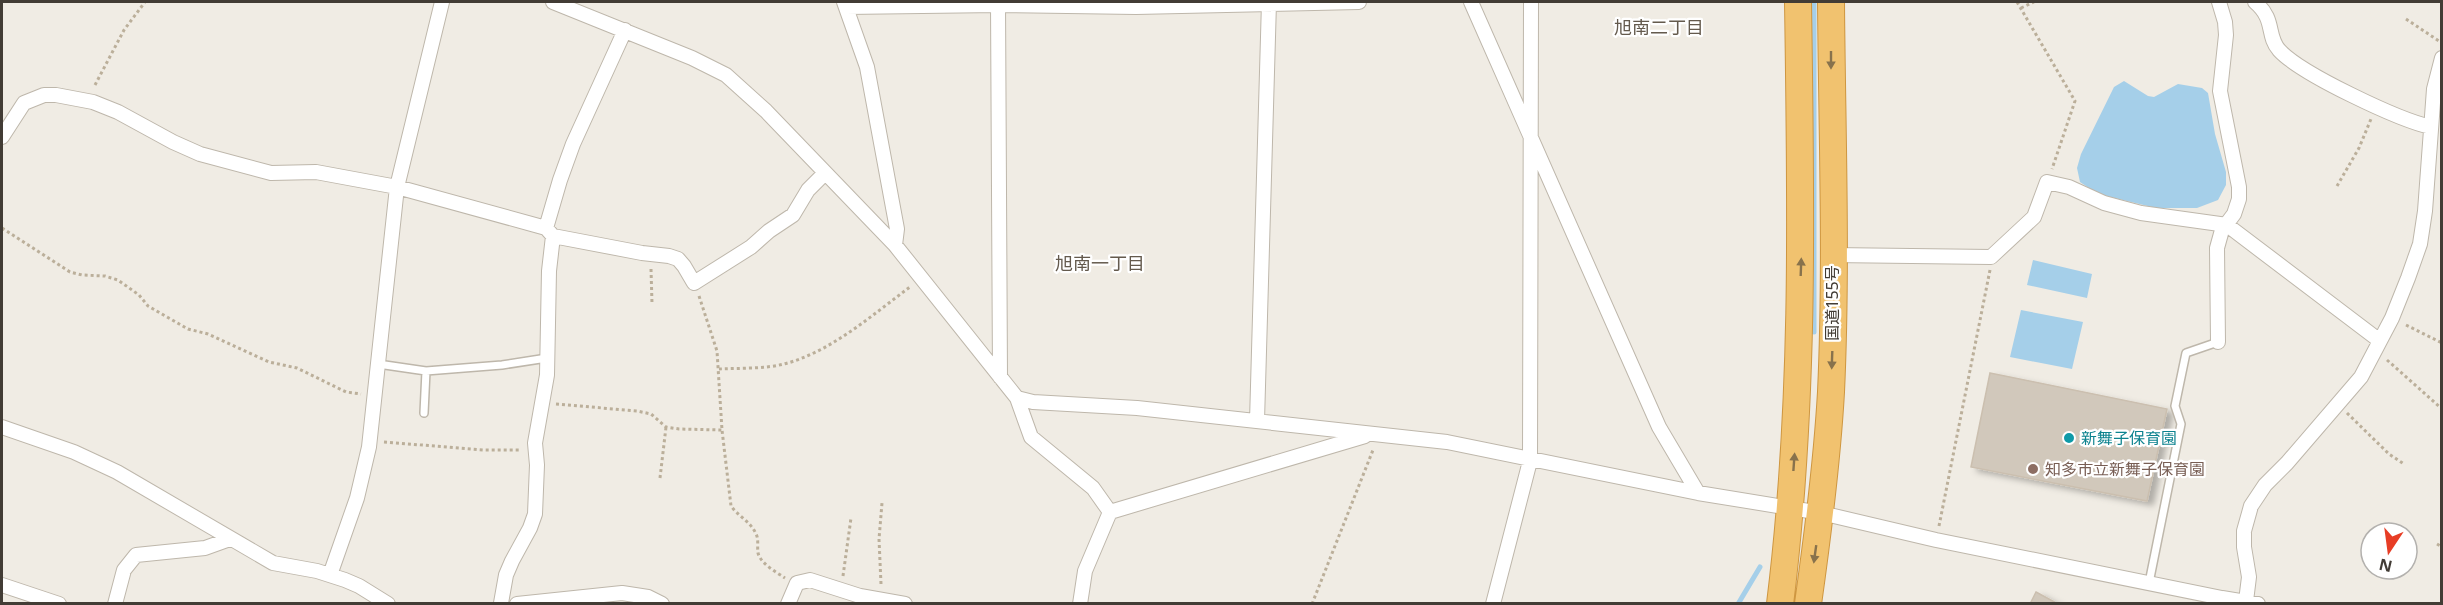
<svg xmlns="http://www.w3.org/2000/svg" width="2443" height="605" viewBox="0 0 2443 605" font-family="'Noto Sans','Noto Sans JP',sans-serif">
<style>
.water{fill:#a5cfe9}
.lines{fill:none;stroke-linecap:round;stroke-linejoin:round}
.stream{stroke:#a5cfe9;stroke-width:5}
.building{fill:#d1c8bb;stroke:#cbbfaf;stroke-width:1.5;filter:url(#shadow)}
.lane-casing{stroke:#beb7ab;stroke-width:10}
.street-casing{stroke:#beb7ab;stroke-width:16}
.highway-casing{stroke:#ce9640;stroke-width:28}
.path{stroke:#bbaf9a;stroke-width:3;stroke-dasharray:3 3;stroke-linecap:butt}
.lane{stroke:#fff;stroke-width:7}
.street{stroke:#fff;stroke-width:14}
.highway{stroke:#f1c26f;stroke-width:26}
.oneway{fill:#88724c}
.culture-dot{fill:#0f9aa8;stroke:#fff;stroke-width:2}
.education-dot{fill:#8d6e63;stroke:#fff;stroke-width:2}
.labels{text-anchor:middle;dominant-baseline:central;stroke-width:4.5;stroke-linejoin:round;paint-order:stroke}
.street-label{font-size:16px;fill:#423c35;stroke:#fff}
.culture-label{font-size:16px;fill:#0d838f;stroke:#fff;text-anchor:start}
.education-label{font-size:16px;fill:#785e54;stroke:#fff;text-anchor:start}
.neighbourhood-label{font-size:18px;fill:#645a4d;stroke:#fff}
</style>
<defs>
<filter id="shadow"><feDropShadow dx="6" dy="4" stdDeviation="3" flood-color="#0004"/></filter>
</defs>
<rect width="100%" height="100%" fill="#f0ece4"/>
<!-- water -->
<path class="water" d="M 2124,81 L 2148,96 L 2154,97 L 2178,84 L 2202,88 L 2208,93 L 2215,134 L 2226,172 L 2226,185 L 2218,200 L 2197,208 L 2156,208 L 2098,194 L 2080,182 L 2077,168 L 2081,154 L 2114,87 Z
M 2033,260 L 2092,274 L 2087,298 L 2027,285 Z
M 2021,310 L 2083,322 L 2072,369 L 2010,357 Z"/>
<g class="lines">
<!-- stream -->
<path class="stream" d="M 1814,332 L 1814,2
M 1738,604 L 1760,567"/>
</g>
<!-- building -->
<path class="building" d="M 1990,373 L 2167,409 L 2147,501 L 1971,467 Z
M 2036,592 L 2058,604 L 2030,604 Z"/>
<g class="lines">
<defs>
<path id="lane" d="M 378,364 L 426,371
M 424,413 L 426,371 L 502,365 L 547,358
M 2149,583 L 2181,424 L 2175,406 L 2186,353 L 2218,342"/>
<path id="street" d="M 553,2 L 692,58 L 726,75 L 766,111 L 895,245 L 1017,398 L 1031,437 L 1093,488 L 1110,512
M 844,2 L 867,67 L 897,229 L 895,245
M 998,2 L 1000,377
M 1471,2 L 1659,427 L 1698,493
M 2255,2 C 2276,20 2266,35 2279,50 C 2301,74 2399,120 2431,127
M 846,7 L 998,5 L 1136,7 L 1359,2
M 2,137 L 24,103 L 44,95 L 56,95 L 93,102 L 118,112 L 173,142 L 200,154 L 271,173 L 316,172 L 397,187 L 546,228 L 553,236 L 549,271 L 547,375 L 535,443 L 537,465 L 535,514 L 530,528 L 512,561 L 506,575 L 501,603
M 546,228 L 560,180 L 573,144 L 625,30
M 553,236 L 642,253 L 669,256 L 678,259 L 684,266 L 694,283 L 751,247 L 769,231 L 793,215 L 808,190 L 825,173
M 1832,255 L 1991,257 L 2034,217 L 2047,182 L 2069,187 L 2104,203 L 2141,213 L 2227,225 L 2380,341
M 2218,342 L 2217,248 L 2222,230 L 2234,214 L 2239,199 L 2239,187 L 2220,91 L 2226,35 L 2225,22 L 2219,2
M 1017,398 L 1033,402 L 1137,408 L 1447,442 L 1698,493 L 1821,513 L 1936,540 L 2222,598 L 2258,604
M 1257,421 L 1269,2
M 2,427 L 74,452 L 117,472 L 273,563 L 317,571 L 345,580 L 359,586 L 388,604
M 1110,512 L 1365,436
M 330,575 L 357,498 L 369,447 L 397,187 L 442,2
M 2,585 L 59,604
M 2246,601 L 2249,577 L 2244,547 L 2244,531 L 2251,506 L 2265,485 L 2287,463 L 2361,377 L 2392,318 L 2408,278 L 2420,244 L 2425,211 L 2434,89 L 2442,58
M 115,604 L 124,570 L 136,555 L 205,548 L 230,539
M 517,604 L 622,593 L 648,597 L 662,604
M 788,604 L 797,583 L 810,580 L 860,596 L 905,604
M 1080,604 L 1085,571 L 1110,512
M 1493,604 L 1530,461 L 1531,2"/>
<path id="highway" d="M 1780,604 C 1805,403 1801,203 1798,2
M 1808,604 C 1818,533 1827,463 1831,392 C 1837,262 1832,131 1831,2"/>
</defs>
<!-- lane casing -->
<use href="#lane" class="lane-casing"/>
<!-- street casing -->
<use href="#street" class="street-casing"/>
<!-- highway casing -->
<use href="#highway" class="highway-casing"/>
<!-- path -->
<path class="path" d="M 2017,2 L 2075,101 L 2052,169
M 2021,8 L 2034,2
M 2406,19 L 2442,43
M 95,85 L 124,30 L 145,2
M 2337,186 L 2359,148 L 2371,119
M 2,228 L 70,272 L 82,275 L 105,276 L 118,280 L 139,295 L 148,306 L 188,329 L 208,334 L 269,362 L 297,368 L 346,392 L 361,394
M 651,269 L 652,303
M 699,296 L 717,351 L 722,430 L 731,506 C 738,516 751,522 756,534 C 759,539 757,547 758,553 C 761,564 776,572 785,578
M 2406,325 L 2442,343
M 2387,360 L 2442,409
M 719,369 C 740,368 764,369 784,364 C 831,352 872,315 910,287
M 556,404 L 637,411 L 651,414 L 666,427 L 679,429 L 722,430
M 2347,413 L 2389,454 L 2404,464
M 384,442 L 484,450 L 520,450
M 660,478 L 666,427
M 1939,526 L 1990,270
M 2437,544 L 2442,547
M 843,576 L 851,518
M 881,584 L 879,539 L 882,503
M 1312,604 L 1373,450"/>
<!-- lane -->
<use href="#lane" class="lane"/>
<!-- street -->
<use href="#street" class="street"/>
<!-- highway -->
<use href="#highway" class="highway"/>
</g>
<!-- one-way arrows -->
<defs><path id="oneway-solid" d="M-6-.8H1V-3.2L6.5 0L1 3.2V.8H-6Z" transform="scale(1.5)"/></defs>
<g class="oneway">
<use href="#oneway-solid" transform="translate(1831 60) rotate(90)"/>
<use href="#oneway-solid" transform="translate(1801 267) rotate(-88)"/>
<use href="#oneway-solid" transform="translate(1832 360) rotate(92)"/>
<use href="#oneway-solid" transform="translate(1794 462) rotate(-86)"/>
<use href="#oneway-solid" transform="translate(1815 554) rotate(98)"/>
</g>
<!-- markers -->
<circle class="culture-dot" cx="2069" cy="438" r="6"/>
<circle class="education-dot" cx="2033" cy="469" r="6"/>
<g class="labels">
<!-- street labels -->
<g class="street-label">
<text transform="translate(1832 303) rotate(-90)">国道155号</text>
</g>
<!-- culture labels -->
<g class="culture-label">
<text x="2081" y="438">新舞子保育園</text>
</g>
<!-- education labels -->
<g class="education-label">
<text x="2045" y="469">知多市立新舞子保育園</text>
</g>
<!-- neighbourhood labels -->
<g class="neighbourhood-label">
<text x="1659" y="27">旭南二丁目</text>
<text x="1100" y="263">旭南一丁目</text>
</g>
</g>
<!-- border -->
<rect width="2443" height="605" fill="none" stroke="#423c35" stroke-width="6"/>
<!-- north arrow -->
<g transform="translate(2389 551) rotate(193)"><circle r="28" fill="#ffffff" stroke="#b3b1ae" stroke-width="1.5"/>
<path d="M0-4.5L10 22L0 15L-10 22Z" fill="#e73d25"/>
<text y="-9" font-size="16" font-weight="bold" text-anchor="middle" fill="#423c35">N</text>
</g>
</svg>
